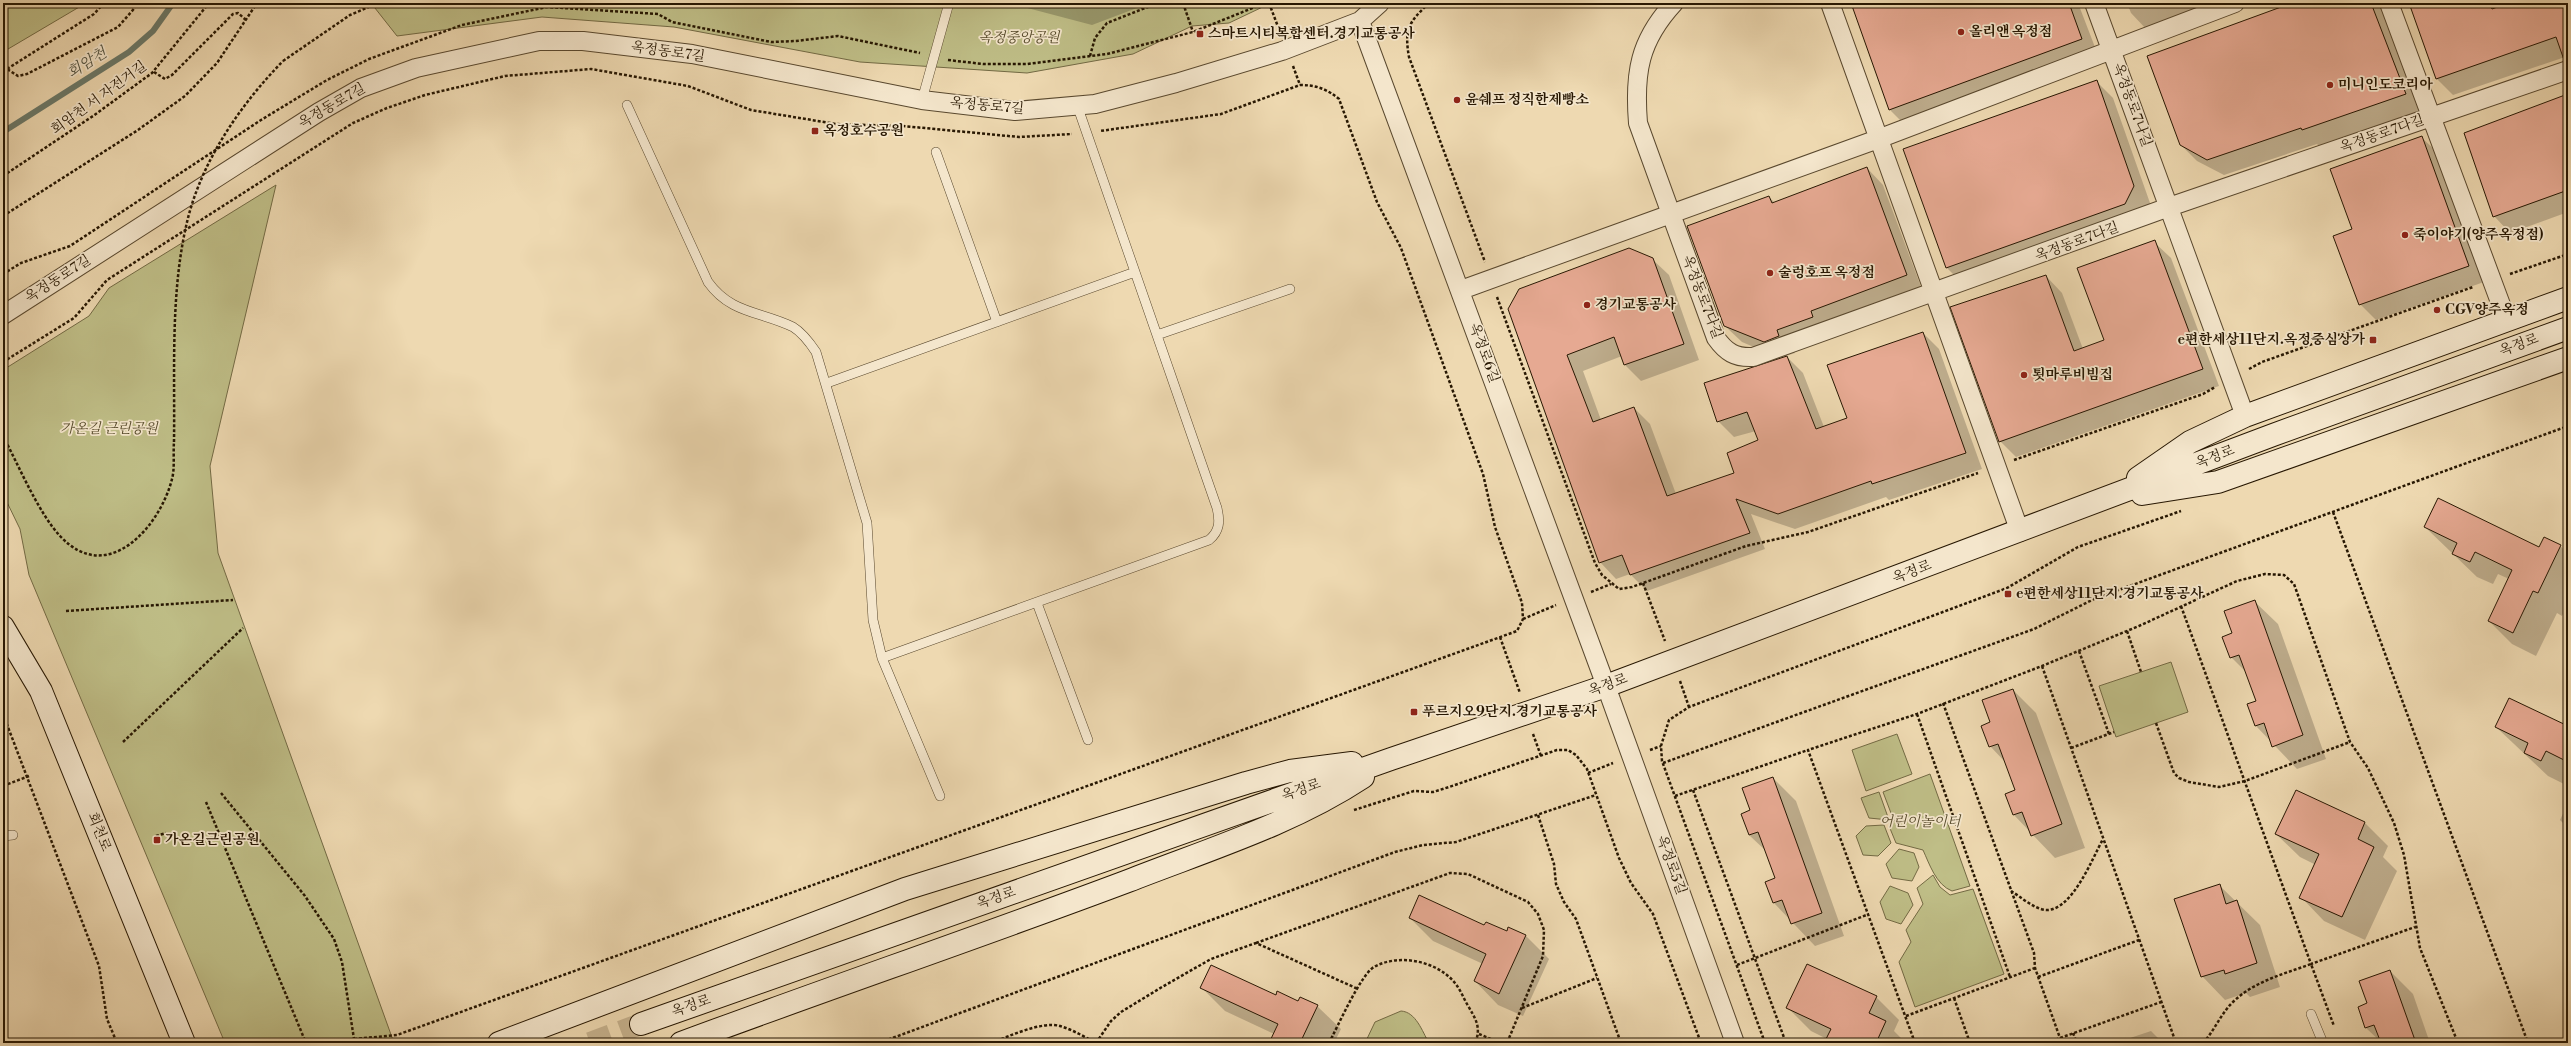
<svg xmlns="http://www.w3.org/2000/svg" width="2571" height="1046" viewBox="0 0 2571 1046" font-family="'Libre Bodoni','Noto Serif KR',serif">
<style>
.green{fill:#bfbe87;stroke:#736a44}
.shadow{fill:#0003}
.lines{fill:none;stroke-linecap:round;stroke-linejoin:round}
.stream{stroke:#6b7969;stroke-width:6}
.building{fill:#e6a992;stroke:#271702}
.secondary-tunnel{stroke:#c6b28e;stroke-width:22;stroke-dasharray:22 11;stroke-linecap:butt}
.lane-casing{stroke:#59482e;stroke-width:10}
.street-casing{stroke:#59482e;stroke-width:20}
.secondary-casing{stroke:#271702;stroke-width:24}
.path{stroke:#271702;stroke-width:2.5;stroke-dasharray:3 2;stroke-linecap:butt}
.lane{stroke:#f4e6cc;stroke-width:9}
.street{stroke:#f4e6cc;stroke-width:18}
.secondary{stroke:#f4e6cc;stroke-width:22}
.path-bridge{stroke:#271702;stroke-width:2.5;stroke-dasharray:3 2;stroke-linecap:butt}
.poi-dot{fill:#8f2418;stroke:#f4e6cc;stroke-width:1.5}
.labels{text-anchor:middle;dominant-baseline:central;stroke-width:3.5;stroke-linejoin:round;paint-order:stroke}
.poi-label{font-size:14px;font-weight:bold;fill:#271702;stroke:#f4e6cc;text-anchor:start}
.park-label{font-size:14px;font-style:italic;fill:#55492a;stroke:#f4e6cc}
.street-label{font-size:14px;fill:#271702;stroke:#f4e6cc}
.water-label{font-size:15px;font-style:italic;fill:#4f503e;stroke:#f4e6cc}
</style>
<rect width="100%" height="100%" fill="#eed9b1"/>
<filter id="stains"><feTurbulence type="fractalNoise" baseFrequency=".005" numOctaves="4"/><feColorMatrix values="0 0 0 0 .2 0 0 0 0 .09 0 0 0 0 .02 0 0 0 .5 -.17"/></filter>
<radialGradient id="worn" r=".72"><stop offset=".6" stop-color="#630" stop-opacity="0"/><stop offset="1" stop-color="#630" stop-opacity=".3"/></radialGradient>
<!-- green -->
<path class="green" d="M 3,3 L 86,3 L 3,52 Z
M 371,3 L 1271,3 L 1229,23 L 1192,26 L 1133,54 L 1027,73 L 860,62 L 674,27 L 542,17 L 397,36 Z
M 276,185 L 210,466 L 218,553 L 394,1043 L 225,1043 L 29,575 L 20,529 L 3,494 L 3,370 L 89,316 L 109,288 Z
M 2171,662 L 2188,712 L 2116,737 L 2099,686 Z
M 1897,734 L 1912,774 L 1866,791 L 1852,750 Z
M 1930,774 L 1970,886 L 1952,891 C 1936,885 1929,863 1923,850 L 1896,843 L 1889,826 L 1894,821 L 1883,792 Z
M 1879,792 L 1889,820 L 1869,818 L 1861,798 Z
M 1884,825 L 1891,843 L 1878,856 L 1863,855 L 1856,836 L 1866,826 Z
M 1899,849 L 1914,853 L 1919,867 L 1912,881 L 1892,878 L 1886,864 Z
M 1933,875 L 1940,887 L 1950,895 L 1973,889 L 2004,974 L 1915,1007 L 1899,962 L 1911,942 L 1906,930 L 1923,904 L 1917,888 Z
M 1890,886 L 1908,893 L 1913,905 L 1901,924 L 1886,919 L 1880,902 Z
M 1401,1011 C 1416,1012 1422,1031 1429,1043 L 1365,1043 L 1375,1022 Z"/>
<!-- shadow -->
<path class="shadow" d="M 1008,3 L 1150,3 L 1092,25 Z
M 1852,3 L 2078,3 L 2098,55 L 1906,126 L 1890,110 Z
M 2127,3 L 2222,3 L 2147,30 L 2131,13 Z
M 2296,3 L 2380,3 L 2422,111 L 2319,146 L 2317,144 L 2224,175 L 2197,161 L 2181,145 Z
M 2410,3 L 2568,3 L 2568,56 L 2453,95 L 2437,79 Z
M 2097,82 L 2113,98 L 2150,203 L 2141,220 L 1963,284 L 1946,267 Z
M 2564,96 L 2568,100 L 2568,212 L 2510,233 L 2494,216 Z
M 2421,137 L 2438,153 L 2484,282 L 2376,320 L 2360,304 L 2353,229 Z
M 1867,168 L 1883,185 L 1923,292 L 1792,346 L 1795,353 L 1786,356 L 1803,373 L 1824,427 L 1848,419 L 1923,333 L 1939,349 L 1982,469 L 1889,500 L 1886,497 L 1795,529 L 1751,514 L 1765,549 L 1647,591 L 1630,574 L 1616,579 L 1600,562 L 1509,309 L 1652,259 L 1669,275 L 1699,360 L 1641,381 L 1625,365 L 1622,356 L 1583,371 L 1601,420 L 1634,408 L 1650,424 L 1676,494 L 1735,473 L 1760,441 L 1756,431 L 1734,437 L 1718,421 L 1782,359 L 1742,342 L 1725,326 L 1769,197 L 1775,203 Z
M 2154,242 L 2171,258 L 2219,386 L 2016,457 L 2000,441 L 2046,276 L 2062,293 L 2083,349 L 2105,341 Z
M 2425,527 L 2539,548 L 2560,546 L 2568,553 L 2568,603 L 2562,616 L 2557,613 L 2536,656 L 2512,644 L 2489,621 L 2509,579 L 2498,574 L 2493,584 L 2477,577 Z
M 2254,601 L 2278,624 L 2326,759 L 2297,769 L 2256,726 L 2257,702 L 2247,673 L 2231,657 L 2233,634 Z
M 2013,690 L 2036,713 L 2085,848 L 2055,858 L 2014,815 L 2007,794 L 2016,791 L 2006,763 L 1990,746 L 1992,723 Z
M 2496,727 L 2568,727 L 2568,776 L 2564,784 L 2548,776 Z
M 1773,778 L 1796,801 L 1844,936 L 1815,946 L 1774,903 L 1776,879 L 1766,851 L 1749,835 L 1751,811 Z
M 2296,791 L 2365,823 L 2388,846 L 2383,857 L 2397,871 L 2365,940 L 2324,921 L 2301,897 L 2316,865 L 2300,857 L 2276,834 Z
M 2568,803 L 2568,828 L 2560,820 Z
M 2219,885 L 2260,925 L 2280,987 L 2250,997 L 2246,993 L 2225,1000 L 2202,976 Z
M 1410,918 L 1485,927 L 1507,932 L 1509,928 L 1526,936 L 1549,959 L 1523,1016 L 1498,1005 L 1475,981 L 1483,964 L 1433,941 Z
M 2390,971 L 2413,994 L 2430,1043 L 2382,1043 L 2366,1028 L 2359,1007 L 2368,1004 Z
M 1202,988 L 1276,996 L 1317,1006 L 1341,1029 L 1334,1043 L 1270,1043 L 1274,1034 L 1225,1011 Z
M 1876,997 L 1899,1020 L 1894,1031 L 1906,1043 L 1825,1043 L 1827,1039 L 1811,1031 L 1788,1008 Z
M 2151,1031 L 2163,1043 L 2122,1043 L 2121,1041 Z"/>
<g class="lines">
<!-- stream -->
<path class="stream" d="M 3,132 L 129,52 L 153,31 L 173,3"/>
</g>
<!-- building -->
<path class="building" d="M 1851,3 L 2069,3 L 2082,39 L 1889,110 Z
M 2292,3 L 2371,3 L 2406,94 L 2302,130 L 2301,128 L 2207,160 L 2180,145 L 2147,56 Z
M 2409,3 L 2489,3 L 2492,9 L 2508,3 L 2568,3 L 2568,60 L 2564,60 L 2556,37 L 2436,79 Z
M 2097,80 L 2134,186 L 2125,204 L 1946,268 L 1903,149 Z
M 2565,95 L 2568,105 L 2568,190 L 2493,217 L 2464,133 Z
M 2422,136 L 2469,266 L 2359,305 L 2333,236 L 2352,229 L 2330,169 Z
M 1867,167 L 1907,275 L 1811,311 L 1813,317 L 1777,330 L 1779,336 L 1764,342 L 1724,326 L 1687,226 L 1769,196 L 1772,203 Z
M 2155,240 L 2203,369 L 1999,442 L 1950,307 L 2046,275 L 2074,351 L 2104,340 L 2077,268 Z
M 1629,248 L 1653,258 L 1684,344 L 1624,365 L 1614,337 L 1567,355 L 1593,422 L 1634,407 L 1667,496 L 1734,473 L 1727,453 L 1758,440 L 1747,412 L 1717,422 L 1704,383 L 1787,356 L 1816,429 L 1847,418 L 1827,365 L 1923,332 L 1966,453 L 1872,484 L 1871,481 L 1778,514 L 1736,499 L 1750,533 L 1630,575 L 1622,555 L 1599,563 L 1508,309 L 1519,289 Z
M 2438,498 L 2539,547 L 2544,537 L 2561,545 L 2538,593 L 2533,591 L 2513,633 L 2488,621 L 2512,570 L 2475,552 L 2470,562 L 2452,554 L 2457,543 L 2424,527 Z
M 2255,600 L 2303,735 L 2272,747 L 2264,723 L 2255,726 L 2247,704 L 2256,701 L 2239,655 L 2230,658 L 2222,637 L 2232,633 L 2224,611 Z
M 2013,689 L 2062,824 L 2031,836 L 2022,812 L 2013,815 L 2005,794 L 2015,790 L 1998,744 L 1989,747 L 1981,726 L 1990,722 L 1982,700 Z
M 2509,698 L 2568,726 L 2568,762 L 2546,751 L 2541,761 L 2524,753 L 2528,743 L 2495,727 Z
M 1773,777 L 1822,913 L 1791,924 L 1782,900 L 1773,903 L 1765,882 L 1775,878 L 1758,832 L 1749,835 L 1741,814 L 1750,810 L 1742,788 Z
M 2296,790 L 2365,822 L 2358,839 L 2374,847 L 2342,917 L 2299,898 L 2319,854 L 2275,834 Z
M 2220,884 L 2226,904 L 2237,900 L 2257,963 L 2225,974 L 2224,970 L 2201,977 L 2174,899 Z
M 1419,895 L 1484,925 L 1486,922 L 1507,931 L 1508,927 L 1526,935 L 1499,994 L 1474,981 L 1486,954 L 1409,918 Z
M 1807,964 L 1877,996 L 1869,1013 L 1886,1021 L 1876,1043 L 1824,1043 L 1831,1029 L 1786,1008 Z
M 1211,965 L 1276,995 L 1277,991 L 1298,1001 L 1300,997 L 1318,1005 L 1300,1043 L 1269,1043 L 1278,1024 L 1200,988 Z
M 2390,970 L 2416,1043 L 2381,1043 L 2374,1025 L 2365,1028 L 2358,1007 L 2367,1003 L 2359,981 Z"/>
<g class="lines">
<!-- secondary-tunnel -->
<path class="secondary-tunnel" d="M 590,1043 L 641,1024"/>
<defs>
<path id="lane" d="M 922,100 L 949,3
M 627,105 L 708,282 C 731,314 760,311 793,327 C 803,333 810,343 816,352 L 867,523 L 873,620 L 882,658 L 1209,540 C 1220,531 1220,521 1217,508 L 1077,105
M 936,152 L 997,322
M 1157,335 L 1290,289
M 827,383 L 1135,272
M 1037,603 L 1088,740
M 882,658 L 940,796
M 3,836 L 13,835
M 2311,1014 L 2323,1043"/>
<path id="street" d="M 1674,3 C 1639,41 1634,73 1638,123 L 1716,338 C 1726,352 1735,358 1753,357 L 2169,207 L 2568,70
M 1830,3 L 2020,532
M 2094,3 L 2245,416
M 2389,3 L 2507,321
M 1360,21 L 1606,686 L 1735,1043
M 1461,290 L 1878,139 L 2235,3
M 3,315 L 319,112 L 361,88 L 416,68 L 539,41 L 583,41 L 692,54 L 922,100 L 1015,111 L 1095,104 L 1176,83 L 1282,51 L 1360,21 L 1380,3"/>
<path id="secondary" d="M 2138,478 L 2190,442 L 2245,416 L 2568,298
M 2142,494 L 2218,482 L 2568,358
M 3,627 L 41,691 L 184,1043
M 641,1024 L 1391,759 L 1606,686 L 2273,435 L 2568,328
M 499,1043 L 905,889 L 1246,783 L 1290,771 L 1352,763
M 681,1043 C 829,988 979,937 1128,881 C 1207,850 1292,824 1363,777"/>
</defs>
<!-- lane casing -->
<use href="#lane" class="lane-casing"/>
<!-- street casing -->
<use href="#street" class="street-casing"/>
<!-- secondary casing -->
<use href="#secondary" class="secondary-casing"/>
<!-- path -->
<path class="path" d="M 1183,3 L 1193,32
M 1269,3 L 1280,32
M 1429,3 C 1409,22 1404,29 1409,57 L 1485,262
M 1090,56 L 1095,38 L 1107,23 L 1158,3
M 3,60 L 7,69 L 94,14 L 104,3
M 948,60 L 983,64 L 1027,64 L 1107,54 L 1193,32 L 1265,3
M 283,61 L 350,15 L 378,3
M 1293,66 L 1300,85
M 3,71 L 7,69 L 18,76 L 27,74 L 118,27 L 139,3
M 154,72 L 165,79 L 172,75 L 233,14 L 238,13 L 246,20
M 3,176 L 93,116 L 152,73 L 209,3
M 3,216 L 138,130 L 185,96 L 217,63 L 257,3
M 3,274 L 21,263 L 70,246 L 261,120 L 327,80 L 369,59 L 462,25 L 547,7 L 658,14 L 672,22 L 771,42 L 796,41 L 838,36 L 920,53
M 2510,274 L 2568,254
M 1497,297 L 1595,563 L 1602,575 L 1619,589 L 1632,587 L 1746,546 L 1808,532 L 1978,473
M 3,362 L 74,318 L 107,280 L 353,123 L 387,108 L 425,95 L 505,76 L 591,69 L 688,86 L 751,110 L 836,124 L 903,126 L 1019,137 L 1072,134
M 2249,369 L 2262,362 L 2473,287
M 3,436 C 19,466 38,512 60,536 C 107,587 160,527 172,479 C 175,468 173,454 174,442
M 2014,460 L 2203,394 L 2215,387
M 2333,512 L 2528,1043
M 1643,583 L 1665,641
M 1591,592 L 1611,584
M 2181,606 L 2311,964 L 2415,927
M 66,611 L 233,600
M 1523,619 L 1556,605
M 2127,631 L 2141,672
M 1500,637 L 1520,693
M 2079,651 L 2109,734
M 2042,666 L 2176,1043
M 1680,681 L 1689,707
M 1943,703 L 2034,953 L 2035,968 L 2060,1038
M 3,714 L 99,966 L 107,1019 L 117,1043
M 1917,714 L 2010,977
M 2156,723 L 2174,773 L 2179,778 L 2189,782 L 2219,787 L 2245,781 L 2350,742
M 1533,734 L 1541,756
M 123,742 L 243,628
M 2071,748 L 2114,732
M 1650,750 L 1661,746
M 1663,763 L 2034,629 L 2094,599 L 2568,426
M 1588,773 L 1613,763
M 3,786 L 29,776
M 1693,790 L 1786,1043
M 221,793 L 305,896 L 334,939 L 342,962 L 354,1039 L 327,1043
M 1675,796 L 1808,750
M 206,802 L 306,1043
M 1354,810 L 1414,791 L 1433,792 L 1449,787 L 1557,750 L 1568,750 L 1576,755 L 1587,769 L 1619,858 L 1631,883 L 1653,914 L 1701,1043
M 1538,815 L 1554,864 L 1556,884 L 1564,902 L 1576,919 L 1621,1043
M 156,836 L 166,833
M 2011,891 C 2021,897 2034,909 2046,910 C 2072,911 2092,859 2103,839
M 1256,943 L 1450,873 L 1468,874 L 1528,902 L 1538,914 L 1544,930 L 1543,956 L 1507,1043
M 1737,965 L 1869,914
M 2038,977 L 2139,940
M 1954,998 L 1970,1043
M 1522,1008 L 1597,978
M 1906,1016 L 2035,968
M 2073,1033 L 2077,1043
M 1479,1034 L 1500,1043
M 354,1039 L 397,1035 L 1517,631 L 1523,619 L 1522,603 L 1495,527 L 1483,474 L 1401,248 L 1377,202 L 1339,99 C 1327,89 1316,85 1300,85 L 1221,114 L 1100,131
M 879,1043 L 1395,852 L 1423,845 L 1456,842 L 1596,795
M 992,1043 C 1009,1036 1042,1021 1060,1026 C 1073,1030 1085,1037 1096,1043
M 1096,1043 L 1111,1021 L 1121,1012 L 1162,987 L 1211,959 L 1256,943 L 1358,989
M 1329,1043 C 1337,1028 1361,974 1374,967 C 1399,953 1437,961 1455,983 C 1460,989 1463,997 1467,1004 C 1475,1018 1482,1027 1475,1043
M 1765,1043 L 1662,761 L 1661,746 L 1669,720 L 1689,707 L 2007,588 L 2078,547 L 2181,511
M 1915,1043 L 1808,750 L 1917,714 L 2042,666 L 2139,626 L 2237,581 L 2265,574 L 2284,575 L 2294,584 L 2350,742 L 2368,768 L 2394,823 L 2404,855 L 2420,948 L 2458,1043
M 2046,1043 L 2161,1002
M 2203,1043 C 2215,1030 2221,1013 2234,1001 C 2255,981 2284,974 2311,964 L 2334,1026"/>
<!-- lane -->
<use href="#lane" class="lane"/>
<!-- street -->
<use href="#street" class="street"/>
<!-- secondary -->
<use href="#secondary" class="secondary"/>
<!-- path-bridge -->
<path class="path-bridge" d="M 174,442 C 175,369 170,290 188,218 C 203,159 241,104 283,61"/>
</g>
<!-- markers -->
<g class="poi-dot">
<circle cx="1961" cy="32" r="4"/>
<rect x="1196" y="30" width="8" height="8" rx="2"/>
<circle cx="2330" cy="85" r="4"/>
<circle cx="1457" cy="100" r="4"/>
<rect x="811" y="127" width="8" height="8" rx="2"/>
<circle cx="2405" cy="235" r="4"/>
<circle cx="1770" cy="273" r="4"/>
<circle cx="1587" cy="305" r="4"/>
<circle cx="2437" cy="310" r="4"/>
<rect x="2369" y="336" width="8" height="8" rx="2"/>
<circle cx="2024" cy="375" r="4"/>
<rect x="2004" y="590" width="8" height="8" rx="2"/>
<rect x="1410" y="708" width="8" height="8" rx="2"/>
<rect x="153" y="836" width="8" height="8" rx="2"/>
</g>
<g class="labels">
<!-- poi labels -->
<g class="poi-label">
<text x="1969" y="32">올리앤 옥정점</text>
<text x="1208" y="34">스마트시티복합센터.경기교통공사</text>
<text x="2338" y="85">미니인도코리아</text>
<text x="1465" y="100">윤쉐프 정직한제빵소</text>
<text x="823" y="131">옥정호수공원</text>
<text x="2413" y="235">죽이야기(양주옥정점)</text>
<text x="1778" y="273">술렁호프 옥정점</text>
<text x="1595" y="305">경기교통공사</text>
<text x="2445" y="310">CGV양주옥정</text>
<text x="2365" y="340" text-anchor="end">e편한세상11단지.옥정중심상가</text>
<text x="2032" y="375">툇마루비빔집</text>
<text x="2016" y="594">e편한세상11단지.경기교통공사</text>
<text x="1422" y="712">푸르지오9단지.경기교통공사</text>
<text x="165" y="840">가온길근린공원</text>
</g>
<!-- park labels -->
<g class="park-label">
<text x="1019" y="38">옥정중앙공원</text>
<text x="109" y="429">가온길 근린공원</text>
<text x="1920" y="822">어린이놀이터</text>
</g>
<!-- street labels -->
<g class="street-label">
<text transform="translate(668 52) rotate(8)">옥정동로7길</text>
<text transform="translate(99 98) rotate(-36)">회암천 서 자전거길</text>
<text transform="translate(2132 105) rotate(70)">옥정동로7나길</text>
<text transform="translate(332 106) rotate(-30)">옥정동로7길</text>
<text transform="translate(987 106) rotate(5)">옥정동로7길</text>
<text transform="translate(2382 134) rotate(-19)">옥정동로7다길</text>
<text transform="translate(2077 242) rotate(-20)">옥정동로7다길</text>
<text transform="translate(58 279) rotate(-33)">옥정동로7길</text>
<text transform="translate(1702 297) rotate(69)">옥정동로7다길</text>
<text transform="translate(2519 345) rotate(-20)">옥정로</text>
<text transform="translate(1484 353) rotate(70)">옥정로6길</text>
<text transform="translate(2215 457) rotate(-21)">옥정로</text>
<text transform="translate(1912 572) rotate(-21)">옥정로</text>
<text transform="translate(1608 685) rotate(-20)">옥정로</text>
<text transform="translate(1301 790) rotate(-19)">옥정로</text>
<text transform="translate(99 832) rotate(68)">회천로</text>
<text transform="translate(1671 865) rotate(70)">옥정로5길</text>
<text transform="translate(996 898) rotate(-19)">옥정로</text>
<text transform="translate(691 1006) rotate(-19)">옥정로</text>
</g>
<!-- water labels -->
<g class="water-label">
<text transform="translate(87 63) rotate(-32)">회암천</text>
</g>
</g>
<!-- margin -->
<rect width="2571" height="1046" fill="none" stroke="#eed9b1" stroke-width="16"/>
<rect x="4" y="4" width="2563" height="1038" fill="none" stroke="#271702" stroke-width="2"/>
<rect x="8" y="8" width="2555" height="1030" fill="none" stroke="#271702"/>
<rect width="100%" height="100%" filter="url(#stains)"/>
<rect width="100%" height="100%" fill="url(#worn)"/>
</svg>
